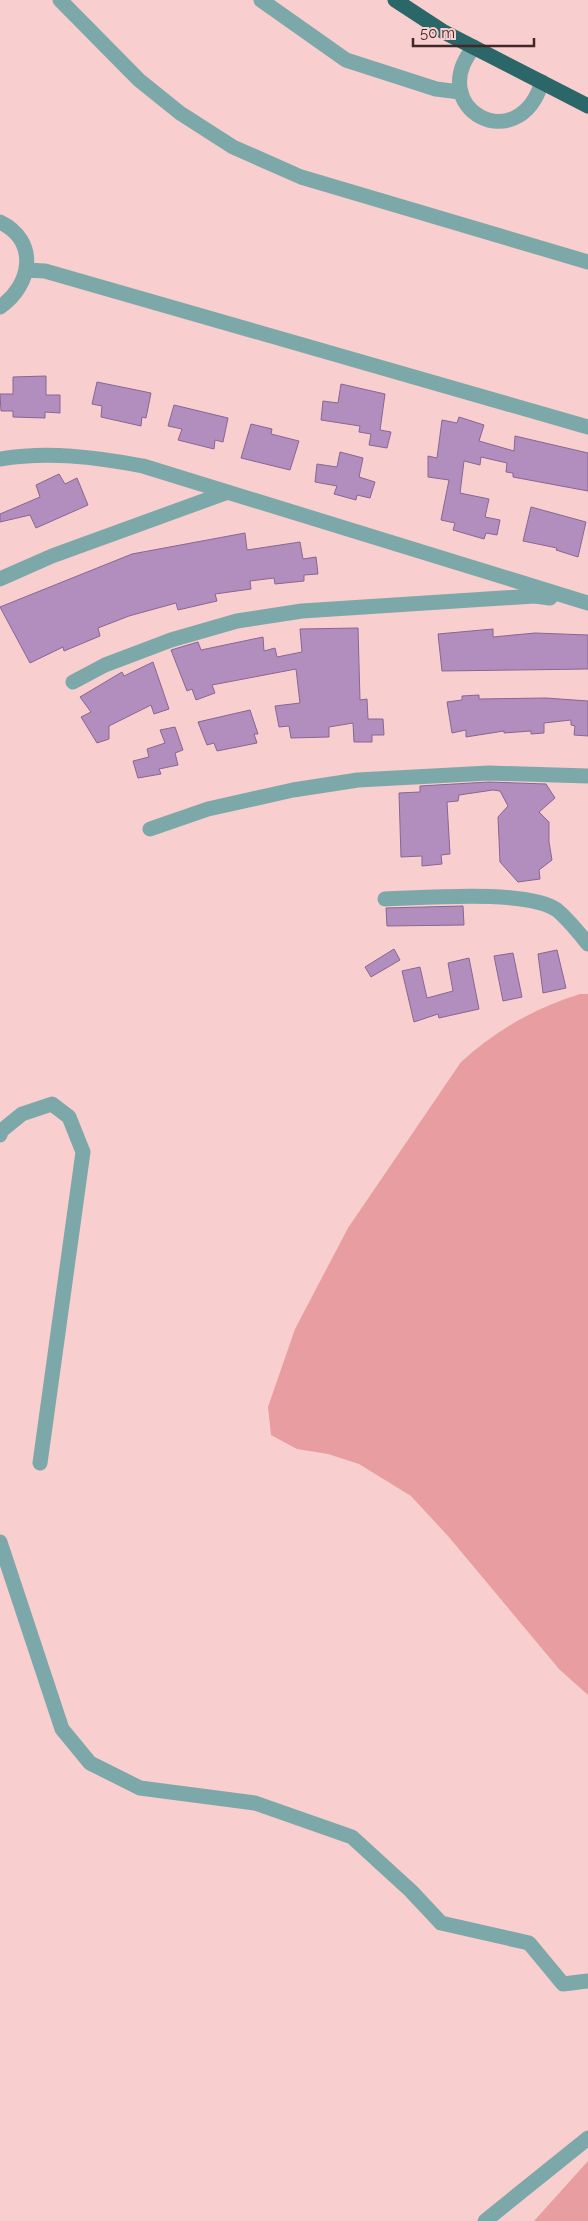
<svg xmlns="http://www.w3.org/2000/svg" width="588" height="2221" viewBox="0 0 588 2221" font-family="Raleway,sans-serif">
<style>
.green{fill:#e89ea0}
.building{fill:#b28ebe;stroke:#886694}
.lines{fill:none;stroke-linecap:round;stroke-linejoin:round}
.minor{stroke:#7da8a9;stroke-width:15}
.highway{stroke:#2b6768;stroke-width:15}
</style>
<rect width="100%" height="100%" fill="#f8cece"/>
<!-- green -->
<path class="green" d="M 580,994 L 588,994 L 588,1695 L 559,1669 L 448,1536 L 411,1496 L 359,1464 L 328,1454 L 297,1449 L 271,1435 L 268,1407 L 295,1329 L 348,1228 L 461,1062 C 496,1030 535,1008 580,994 Z
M 588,2161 L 588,2221 L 534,2221 Z"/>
<!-- building -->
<path class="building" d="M 46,376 L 46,395 L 60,395 L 60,413 L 45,412 L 45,418 L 13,417 L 13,411 L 1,411 L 0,394 L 13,394 L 13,377 Z
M 97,382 L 151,393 L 146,418 L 142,417 L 141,426 L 101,417 L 102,406 L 92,404 Z
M 341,384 L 385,394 L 380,430 L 391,432 L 387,448 L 369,445 L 371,434 L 359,432 L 360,426 L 321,420 L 323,401 L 338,403 Z
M 174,405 L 228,418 L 223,442 L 215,440 L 214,449 L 178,440 L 182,429 L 168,426 Z
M 459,417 L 484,425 L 479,441 L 514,451 L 515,436 L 588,453 L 588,491 L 513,477 L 513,473 L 506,472 L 507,463 L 481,457 L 480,465 L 464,461 L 460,493 L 489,499 L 485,517 L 500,520 L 497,535 L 486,533 L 484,539 L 453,530 L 455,523 L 441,520 L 449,480 L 428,477 L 428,456 L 437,458 L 442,420 L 457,423 Z
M 251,424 L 272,429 L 271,434 L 299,441 L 290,470 L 241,458 Z
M 340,452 L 363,458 L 359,477 L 375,482 L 370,498 L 357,495 L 356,500 L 334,494 L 337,486 L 315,482 L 317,464 L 337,467 Z
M 59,474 L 65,484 L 77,478 L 88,505 L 36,528 L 30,515 L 0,522 L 0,514 L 40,497 L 36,485 Z
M 531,507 L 586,522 L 578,557 L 556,550 L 557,548 L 523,541 Z
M 245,533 L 247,550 L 300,542 L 303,559 L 316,557 L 318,574 L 304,575 L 304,581 L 275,584 L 274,578 L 250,581 L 251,589 L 215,594 L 217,601 L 178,610 L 176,603 L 129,616 L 98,628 L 100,636 L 64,651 L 63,647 L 30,663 L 0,607 L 132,554 Z
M 358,628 L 360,700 L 367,699 L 368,719 L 383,719 L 384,735 L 372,735 L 372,742 L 354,742 L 353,723 L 329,727 L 329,737 L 291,738 L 289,726 L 279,727 L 275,706 L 300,703 L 296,669 L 212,685 L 215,693 L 196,700 L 192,689 L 187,691 L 171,650 L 198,642 L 201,650 L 263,637 L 264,651 L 275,648 L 277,657 L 302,652 L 300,629 Z
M 493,629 L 493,637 L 535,633 L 588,635 L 588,669 L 442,671 L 438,634 Z
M 153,662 L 169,709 L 154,714 L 151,705 L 109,726 L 109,739 L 97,743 L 81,717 L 91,712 L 80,697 L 122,672 L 124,676 Z
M 479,695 L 479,699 L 546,698 L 588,701 L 588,736 L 574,735 L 575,726 L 571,725 L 571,720 L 544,723 L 544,733 L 531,734 L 531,731 L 504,733 L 504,731 L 466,737 L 466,730 L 452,733 L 447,702 L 462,700 L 462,696 Z
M 250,710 L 258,734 L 254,734 L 257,743 L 217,751 L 214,743 L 207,745 L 198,722 Z
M 175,727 L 183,750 L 175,753 L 178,765 L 159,769 L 161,774 L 138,778 L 133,761 L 149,757 L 147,749 L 165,743 L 160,730 Z
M 489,782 L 546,784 L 555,798 L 539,812 L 549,822 L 549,842 L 552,860 L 539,870 L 540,879 L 518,882 L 500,862 L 498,817 L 508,806 L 500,791 L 493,790 L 459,795 L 458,801 L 447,802 L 450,854 L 441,855 L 442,864 L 422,866 L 422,856 L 401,857 L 399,793 L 420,792 L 420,786 Z
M 463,906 L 464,925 L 387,926 L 386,908 Z
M 394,949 L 400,960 L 371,977 L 365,967 Z
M 557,950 L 566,988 L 543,993 L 538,954 Z
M 513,953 L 522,997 L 503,1001 L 494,956 Z
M 469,958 L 479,1009 L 439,1018 L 438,1014 L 414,1022 L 402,971 L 420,967 L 427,998 L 453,991 L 448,963 Z"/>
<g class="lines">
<!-- minor -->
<path class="minor" d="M 60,0 L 139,80 L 180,113 L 233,147 L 301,177 L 588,262
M 261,0 L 346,60 L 436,89 L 460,92
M 474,47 C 424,108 518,160 542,82
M 0,222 C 39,241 32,285 0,307
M 26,270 L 45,271 L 588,427
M 0,459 C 48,451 95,457 143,466 L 588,603
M 0,579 L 52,556 L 228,492
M 73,682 L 105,665 L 171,640 L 237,621 L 302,611 L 535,596 L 550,598
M 150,829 L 208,809 L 293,790 L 358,780 L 489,773 L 588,776
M 385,899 C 424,898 527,889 557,910 C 568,919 579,933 588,944
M 0,1135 L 1,1131 L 22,1114 L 52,1104 L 69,1117 L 83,1152 L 40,1463
M 0,1542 L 62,1729 L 90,1763 L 140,1788 L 255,1803 L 352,1837 L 411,1891 L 441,1923 L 529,1943 L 563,1984 L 588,1981
M 485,2221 L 588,2138"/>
<!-- highway -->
<path class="highway" d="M 395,0 L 444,32 L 588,106"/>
</g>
<!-- scale -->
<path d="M413 38v8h121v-8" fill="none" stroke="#422728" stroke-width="2.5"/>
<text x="420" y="38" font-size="15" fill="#422728" stroke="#f8cece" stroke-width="4" paint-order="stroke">50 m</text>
</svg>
